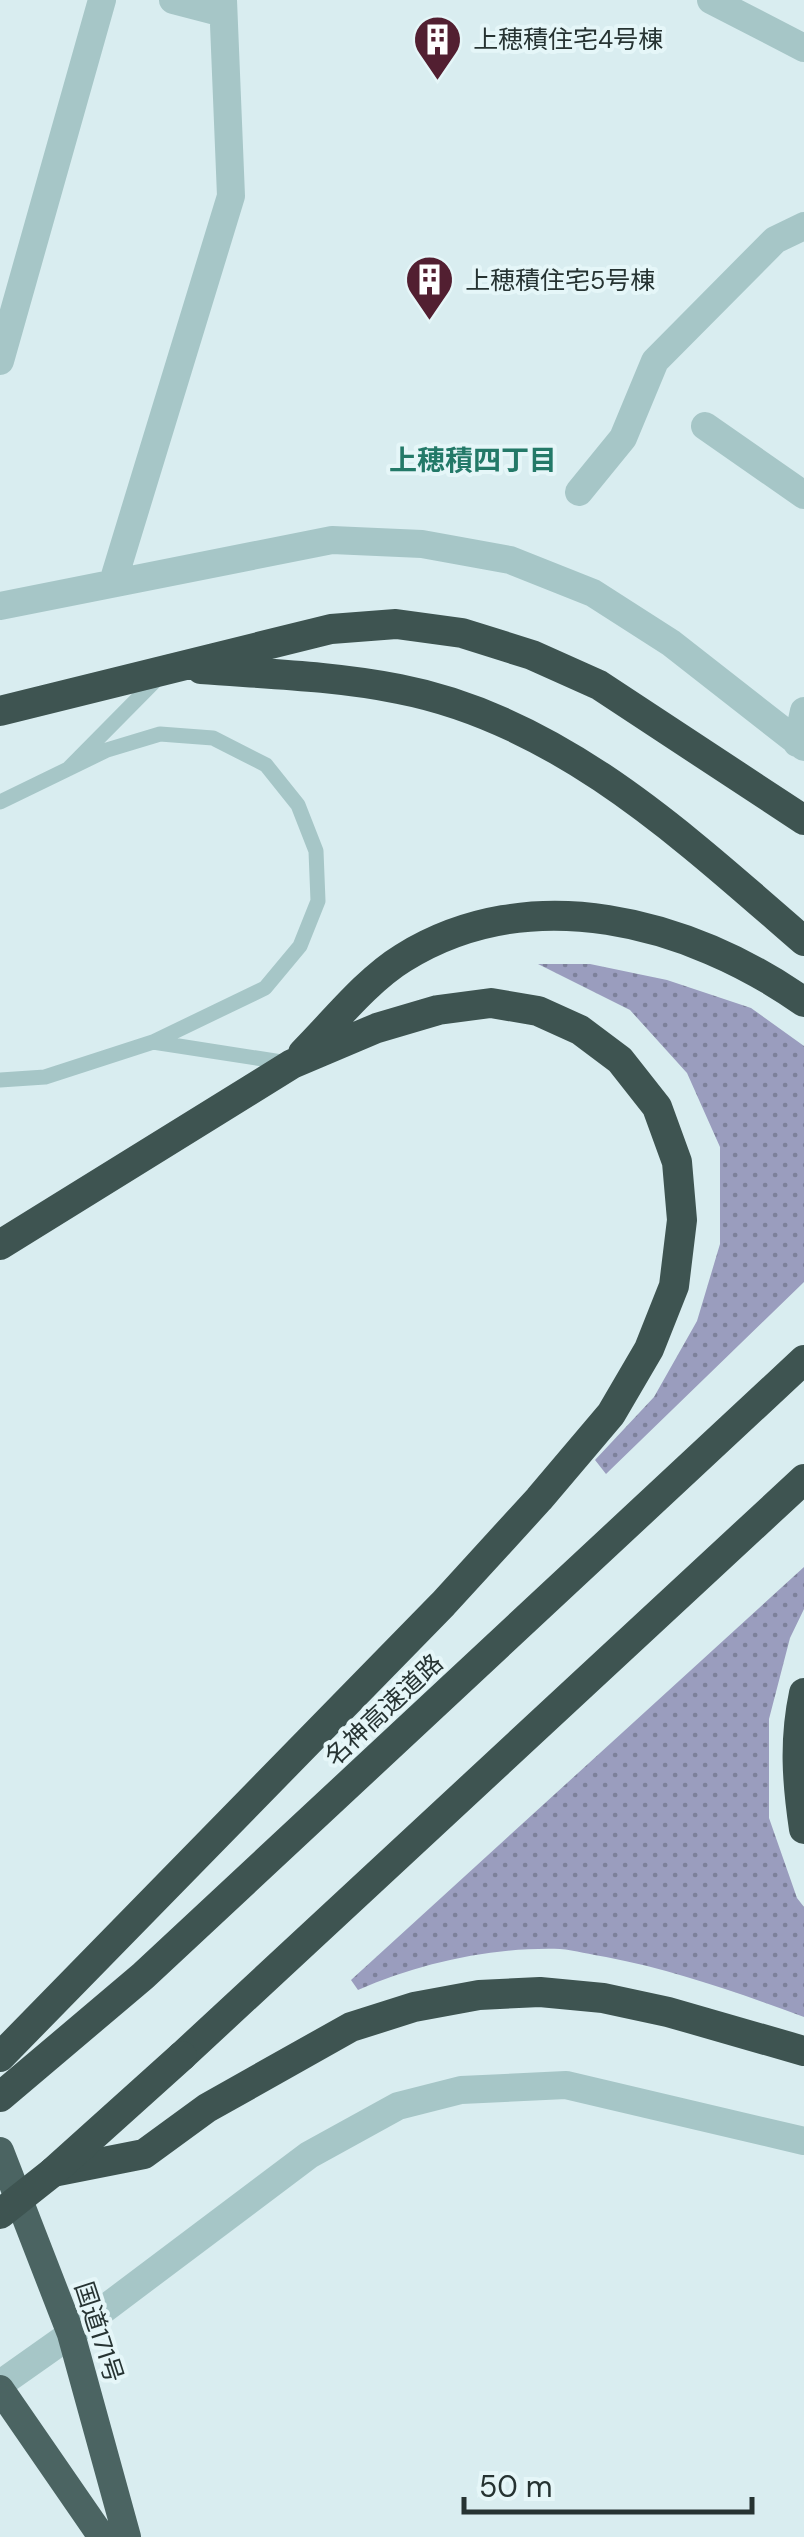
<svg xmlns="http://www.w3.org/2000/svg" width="804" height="2537" viewBox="0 0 804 2537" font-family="'DM Sans','Noto Sans JP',sans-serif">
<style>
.grass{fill:url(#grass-dots)}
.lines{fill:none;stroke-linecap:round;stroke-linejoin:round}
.service{stroke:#a6c6c7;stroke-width:15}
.minor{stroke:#a6c6c7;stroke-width:28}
.tertiary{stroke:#a6c6c7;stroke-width:28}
.trunk{stroke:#4b6462;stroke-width:28}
.motorway{stroke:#3e5451;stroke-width:30}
.motorway-bridge{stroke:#3e5451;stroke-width:30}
.labels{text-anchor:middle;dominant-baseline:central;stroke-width:8;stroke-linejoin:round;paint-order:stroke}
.poi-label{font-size:25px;fill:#263332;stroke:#e5f6f8;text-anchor:start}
.street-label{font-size:25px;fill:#263332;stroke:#e5f6f8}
.neighbourhood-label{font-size:28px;font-weight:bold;fill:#237968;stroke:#e5f6f8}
</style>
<defs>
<pattern id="grass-dots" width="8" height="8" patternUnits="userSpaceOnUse" patternTransform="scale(2.5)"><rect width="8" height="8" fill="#9a9dbe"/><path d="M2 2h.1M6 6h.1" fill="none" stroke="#7d819b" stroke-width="1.8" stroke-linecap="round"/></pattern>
</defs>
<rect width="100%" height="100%" fill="#d9edf0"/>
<!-- grass -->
<path class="grass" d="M 538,964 L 590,964 L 667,980 L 751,1008 L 804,1046 L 804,1282 L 606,1474 L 595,1460 L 654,1397 L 697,1321 L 720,1244 L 720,1147 L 687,1073 L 630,1010 Z
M 804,1567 L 804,1609 L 790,1638 L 769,1719 L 769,1818 L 797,1898 L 804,1907 L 804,2017 C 739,1993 674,1970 606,1957 C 591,1955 575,1950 560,1949 C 492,1947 420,1963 358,1990 L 351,1980 Z"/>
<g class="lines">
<!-- service -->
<path class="service" d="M 68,769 L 107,750 L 160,734 L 213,738 L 266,765 L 298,805 L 316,851 L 318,901 L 300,946 L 265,988 L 153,1042
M 0,802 L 68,769 L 160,676
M 0,1080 L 45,1077 L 153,1042 L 288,1063"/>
<!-- minor -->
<path class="minor" d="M 173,0 L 223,13
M 711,0 L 804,48
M 0,361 L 102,0
M 705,426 L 804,495
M 579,492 L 623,438 L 655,361 L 775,240 L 804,226
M 113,582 L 231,196 L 223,0
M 0,606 L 332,540 L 422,544 L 510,560 L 593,593 L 671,643 L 804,747
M 797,743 L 804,711"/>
<!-- tertiary -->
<path class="tertiary" d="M 0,2384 L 71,2334 L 309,2155 L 398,2106 L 461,2090 L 566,2085 L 804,2141"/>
<!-- trunk -->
<path class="trunk" d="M 0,2151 L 71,2334 L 127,2537
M 0,2389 L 102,2537"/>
<!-- motorway -->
<path class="motorway" d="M 201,669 C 267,674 334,676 399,689 C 560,720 685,838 804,941
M 0,711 L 331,629 L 396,624 L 462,633 L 532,655 L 599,685 L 804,820
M 303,1053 C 333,1023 367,980 403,958 C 530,879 689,921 804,1002
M 0,1245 L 292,1064 L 377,1028 L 438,1010 L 491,1003 L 538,1011 L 580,1030 L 620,1060 L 657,1107 L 677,1162 L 682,1220 L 674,1286 L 649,1349 L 611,1414 L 539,1499 L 443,1604 L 0,2057
M 804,1693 C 794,1740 797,1782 804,1829
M 182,2056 L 804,1479
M 0,2097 L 143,1976 L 804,1360
M 53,2172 L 144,2154 L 207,2108 L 351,2027 L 414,2007 L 479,1995 L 540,1992 L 603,1998 L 668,2012 L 804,2051"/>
<!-- motorway-bridge -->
<path class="motorway-bridge" d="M 0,2214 L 53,2172 L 182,2056"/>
</g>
<!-- icons -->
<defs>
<symbol id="building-pin" viewBox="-11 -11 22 30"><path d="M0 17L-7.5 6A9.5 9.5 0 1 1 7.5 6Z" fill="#521f31" stroke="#e5f6f8"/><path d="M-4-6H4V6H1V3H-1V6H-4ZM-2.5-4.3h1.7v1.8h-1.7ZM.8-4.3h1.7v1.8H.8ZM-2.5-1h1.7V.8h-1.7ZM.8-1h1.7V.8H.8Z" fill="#fff"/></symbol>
</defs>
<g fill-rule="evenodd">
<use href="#building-pin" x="410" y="12" width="55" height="75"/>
<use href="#building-pin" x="402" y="252" width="55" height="75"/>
</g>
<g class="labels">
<!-- poi labels -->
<g class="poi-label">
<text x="473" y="39">上穂積住宅4号棟</text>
<text x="465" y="280">上穂積住宅5号棟</text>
</g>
<!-- street labels -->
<g class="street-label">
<text transform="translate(384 1710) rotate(-43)">名神高速道路</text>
<text transform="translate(99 2332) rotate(72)">国道171号</text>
</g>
<!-- neighbourhood labels -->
<g class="neighbourhood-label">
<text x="473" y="460">上穂積四丁目</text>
</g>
</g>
<!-- scale -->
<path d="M464 2497v15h288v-15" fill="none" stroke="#263332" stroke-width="5"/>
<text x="479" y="2497" font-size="30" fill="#263332" stroke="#e5f6f8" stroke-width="8" paint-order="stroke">50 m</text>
</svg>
